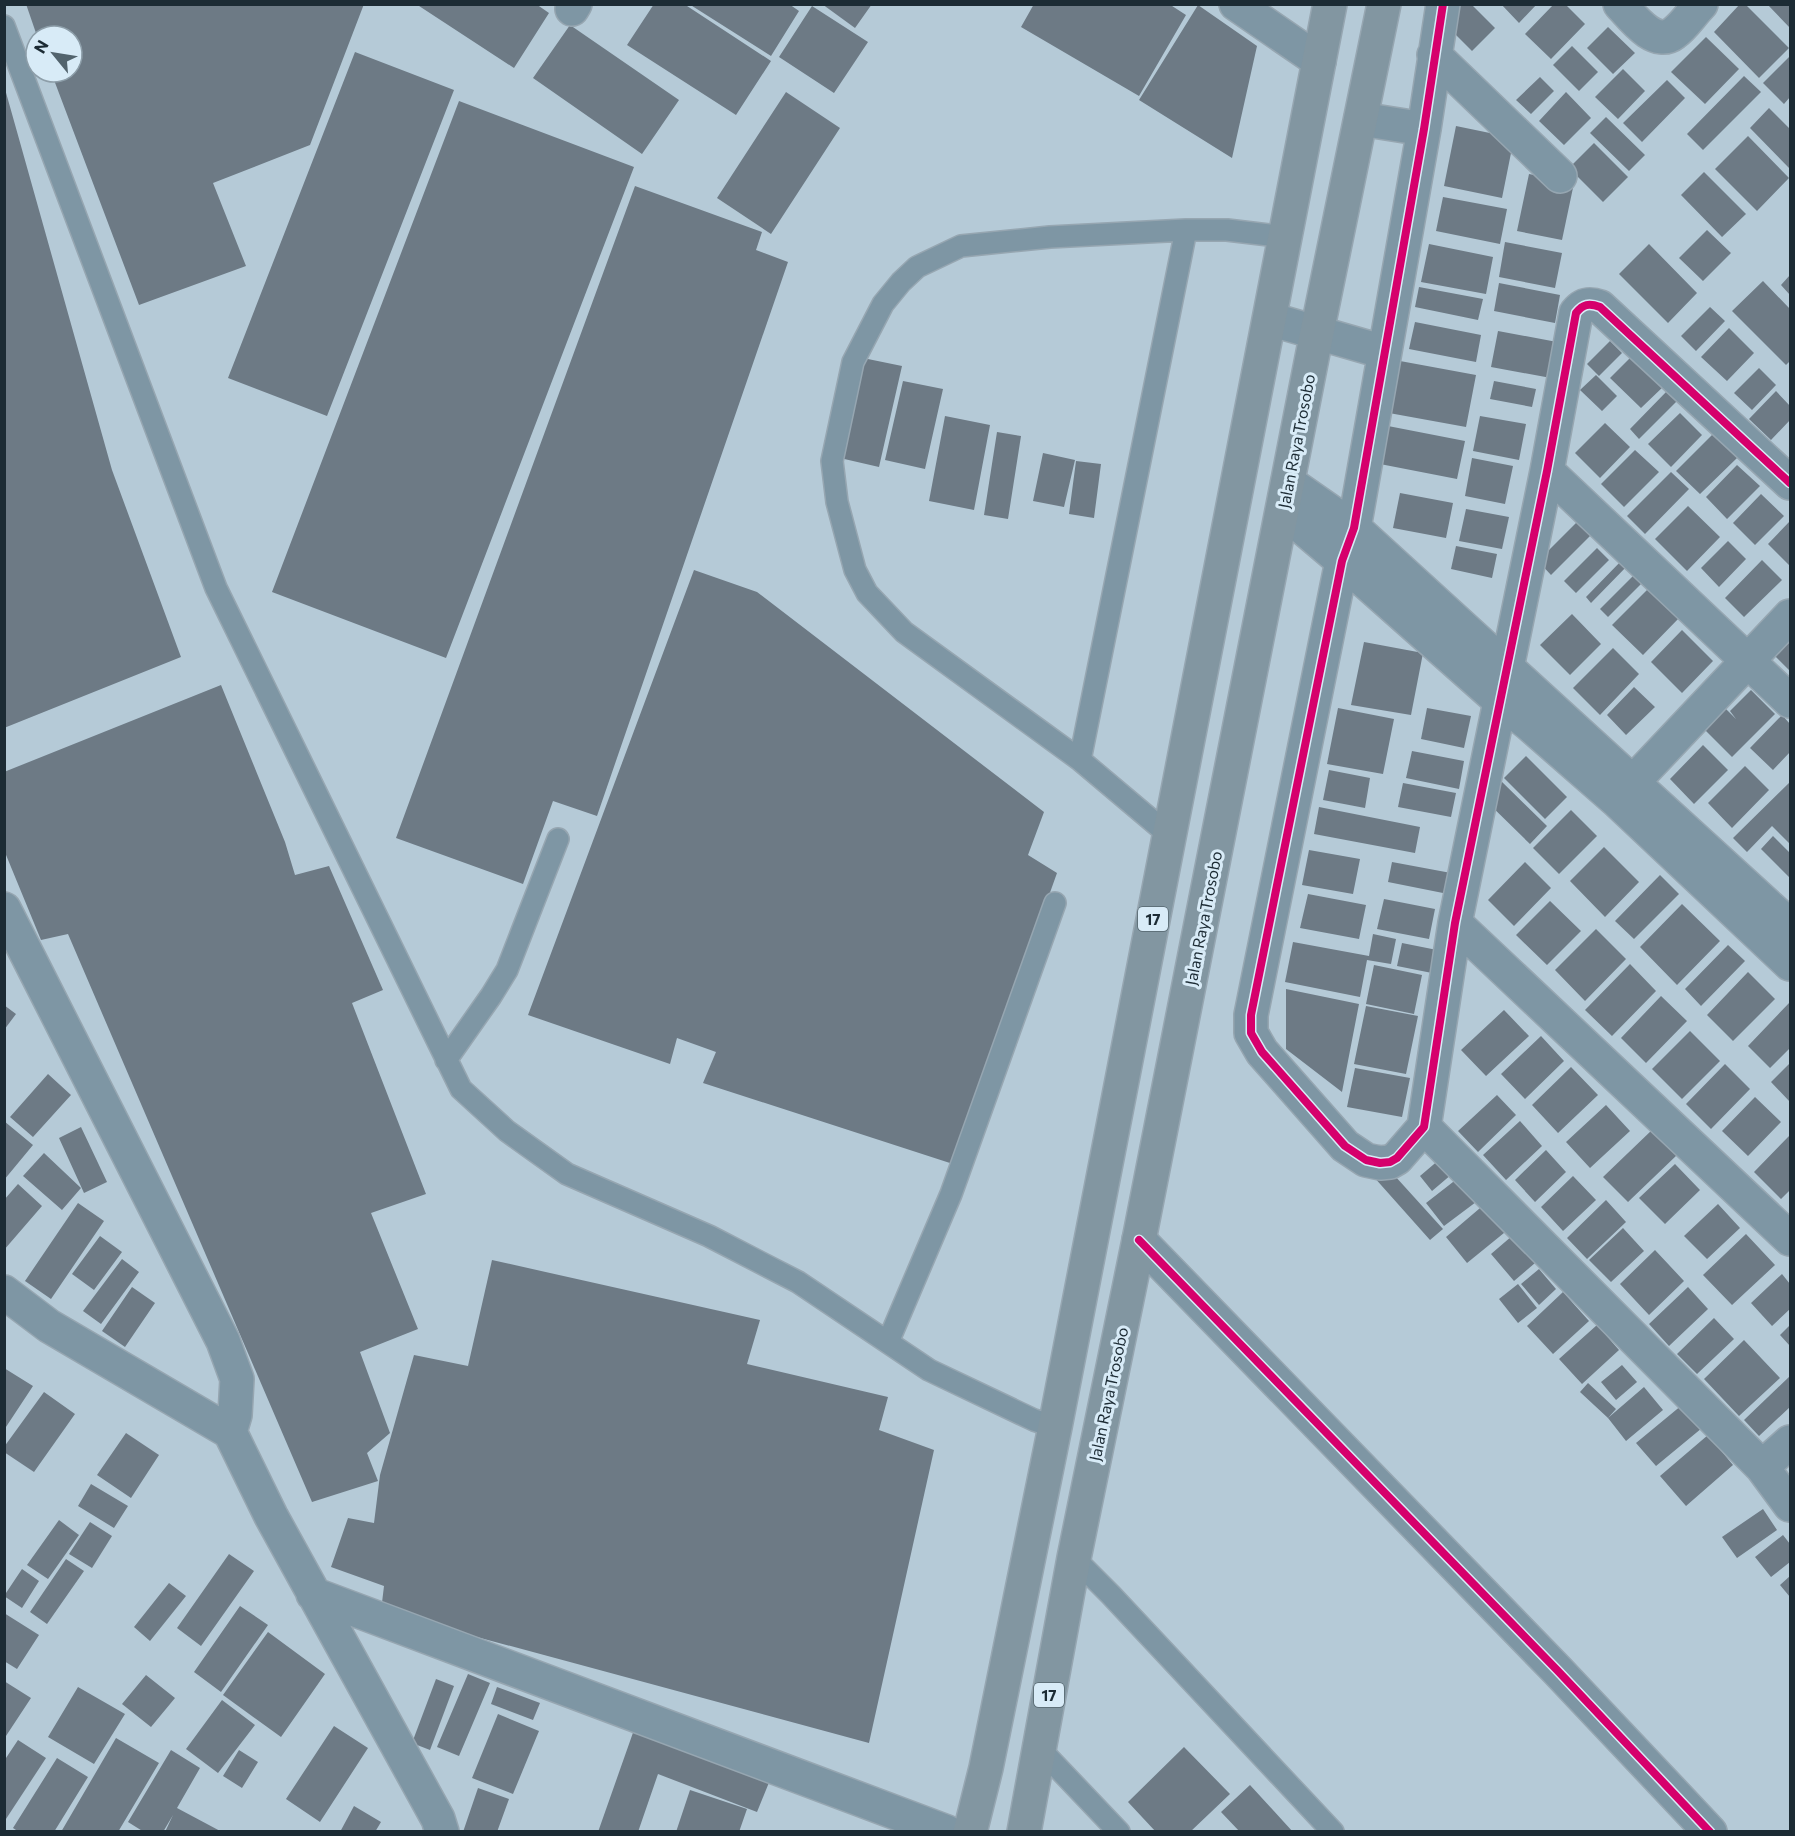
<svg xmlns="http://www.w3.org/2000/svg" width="1795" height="1836" viewBox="0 0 1795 1836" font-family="Commissioner,sans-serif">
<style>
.building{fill:#6d7a85}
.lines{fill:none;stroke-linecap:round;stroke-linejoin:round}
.lane-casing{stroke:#96a6b1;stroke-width:24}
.street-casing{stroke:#96a6b1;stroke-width:36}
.highway-casing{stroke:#96a6b1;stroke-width:36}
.lane{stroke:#7e96a4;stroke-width:21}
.street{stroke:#7e96a4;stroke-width:33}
.highway{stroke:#8296a1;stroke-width:33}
.cycleway-casing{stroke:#d8ebf7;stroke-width:11}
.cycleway{stroke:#d6006c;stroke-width:8}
.labels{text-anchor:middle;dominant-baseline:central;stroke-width:6;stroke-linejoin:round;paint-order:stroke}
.shield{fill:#d8ebf7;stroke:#54656e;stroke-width:1.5}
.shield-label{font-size:15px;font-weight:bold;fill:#1c2b34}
.street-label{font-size:16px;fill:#1c2b34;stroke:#d8ebf7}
</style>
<rect width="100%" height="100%" fill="#b5cad7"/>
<!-- building -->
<path class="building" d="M 26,4 L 364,4 L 310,145 L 213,183 L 246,266 L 139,305 L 51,72 L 72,72 L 72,36 L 37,36 Z
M 416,4 L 536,4 L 549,13 L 514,68 Z
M 654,4 L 684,4 L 771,61 L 736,115 L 627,45 Z
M 689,4 L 789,4 L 799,11 L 771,56 Z
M 822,4 L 872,4 L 855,28 Z
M 1034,4 L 1169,4 L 1186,15 L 1139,96 L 1021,27 Z
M 1458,4 L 1471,4 L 1495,28 L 1472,51 L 1442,21 Z
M 1501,4 L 1537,4 L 1519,23 Z
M 1554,4 L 1565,4 L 1585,24 L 1551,59 L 1525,34 Z
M 1740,4 L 1745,4 L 1789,48 L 1759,78 L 1714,32 Z
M 1767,4 L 1790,4 L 1790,28 Z
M 1198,5 L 1257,46 L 1232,158 L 1139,100 Z
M 812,6 L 868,42 L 834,93 L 779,57 Z
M 570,25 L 679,100 L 642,154 L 533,78 Z
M 1608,27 L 1635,53 L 1613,74 L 1587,48 Z
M 1706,37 L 1739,69 L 1705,104 L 1671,72 Z
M 1572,46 L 1598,72 L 1579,91 L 1553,65 Z
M 355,52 L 454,90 L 327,416 L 228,378 Z
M 1790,56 L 1790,97 L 1784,104 L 1763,83 Z
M 1623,69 L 1645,91 L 1618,119 L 1595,97 Z
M 1744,76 L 1761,92 L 1703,150 L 1687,134 Z
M 1540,77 L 1554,91 L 1531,114 L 1516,100 Z
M 1667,80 L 1685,98 L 1642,142 L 1623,123 Z
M 5,89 L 112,470 L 181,657 L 4,728 Z
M 786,92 L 840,128 L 771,234 L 717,198 Z
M 1566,92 L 1591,118 L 1564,145 L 1539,121 Z
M 459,101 L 634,167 L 446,658 L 272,592 Z
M 1769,108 L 1790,129 L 1790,169 L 1750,128 Z
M 1606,117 L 1645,155 L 1629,171 L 1590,133 Z
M 1456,126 L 1514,138 L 1502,198 L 1444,186 Z
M 1748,136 L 1789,178 L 1757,211 L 1715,169 Z
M 1594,143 L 1628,177 L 1603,202 L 1569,168 Z
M 1704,172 L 1746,214 L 1722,237 L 1681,195 Z
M 1529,174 L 1574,183 L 1562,240 L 1517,231 Z
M 635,186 L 762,232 L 756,250 L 788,262 L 597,816 L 553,801 L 523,884 L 396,838 Z
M 1443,197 L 1507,209 L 1500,244 L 1436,231 Z
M 1707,230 L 1731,253 L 1703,281 L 1679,258 Z
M 1505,242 L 1562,253 L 1555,288 L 1499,277 Z
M 1429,244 L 1493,257 L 1486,294 L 1421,282 Z
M 1649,244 L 1697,293 L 1668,323 L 1619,274 Z
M 1790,275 L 1790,295 L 1781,285 Z
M 1763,281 L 1790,309 L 1790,361 L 1786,365 L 1732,311 Z
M 1499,283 L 1560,295 L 1555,323 L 1494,311 Z
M 1419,287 L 1483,299 L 1478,320 L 1415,307 Z
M 1710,307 L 1725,321 L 1696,351 L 1681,336 Z
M 1415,322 L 1481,335 L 1476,362 L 1409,349 Z
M 1729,328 L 1754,353 L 1727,381 L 1701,357 Z
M 1498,331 L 1557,342 L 1551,378 L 1491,367 Z
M 1610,341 L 1622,353 L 1599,376 L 1587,364 Z
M 1634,354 L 1665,385 L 1641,408 L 1610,378 Z
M 863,358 L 902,366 L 879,467 L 840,458 Z
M 1400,361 L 1476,375 L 1466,427 L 1389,413 Z
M 1759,368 L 1776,385 L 1752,410 L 1734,393 Z
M 1596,375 L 1617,396 L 1602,411 L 1580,390 Z
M 903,381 L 943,389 L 925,469 L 885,460 Z
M 1494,381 L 1536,389 L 1532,407 L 1490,399 Z
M 1667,391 L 1677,401 L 1639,439 L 1630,429 Z
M 1776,391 L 1790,406 L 1790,420 L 1771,440 L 1749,419 Z
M 1680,413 L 1702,435 L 1671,467 L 1648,444 Z
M 945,416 L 990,425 L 974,510 L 929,501 Z
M 1480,416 L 1526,424 L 1519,460 L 1473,451 Z
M 1605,423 L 1630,447 L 1600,478 L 1575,453 Z
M 1388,426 L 1465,441 L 1457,479 L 1380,464 Z
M 997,432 L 1021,436 L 1008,519 L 984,515 Z
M 1713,434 L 1737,458 L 1700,494 L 1676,471 Z
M 1635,450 L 1659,472 L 1624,507 L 1601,484 Z
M 1043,453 L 1075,460 L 1064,507 L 1033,501 Z
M 1472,458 L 1513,466 L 1505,504 L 1465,496 Z
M 1076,461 L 1101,464 L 1094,518 L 1069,514 Z
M 1737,465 L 1760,486 L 1727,519 L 1706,497 Z
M 1671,472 L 1689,489 L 1645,534 L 1627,516 Z
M 1400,493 L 1453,503 L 1446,538 L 1393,528 Z
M 1761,494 L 1784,516 L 1755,545 L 1733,523 Z
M 1688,506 L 1720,537 L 1687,571 L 1655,539 Z
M 1466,509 L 1509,517 L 1502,549 L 1459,541 Z
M 1581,518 L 1594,532 L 1551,575 L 1538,561 Z
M 1790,521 L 1790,566 L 1768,544 Z
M 1728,541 L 1746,559 L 1719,587 L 1701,568 Z
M 1456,546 L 1497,554 L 1492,578 L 1451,569 Z
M 1597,548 L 1609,560 L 1576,593 L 1564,581 Z
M 1624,558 L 1629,564 L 1591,603 L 1586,597 Z
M 1762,560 L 1782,580 L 1744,617 L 1725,598 Z
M 694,570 L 757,592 L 1044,812 L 1028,855 L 1057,873 L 953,1164 L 703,1083 L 716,1052 L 677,1038 L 670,1064 L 528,1015 Z
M 1633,576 L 1641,584 L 1608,617 L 1600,609 Z
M 1649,588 L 1679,618 L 1643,655 L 1612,625 Z
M 1572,614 L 1601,644 L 1570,675 L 1540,645 Z
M 1682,630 L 1713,661 L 1682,693 L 1651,662 Z
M 1790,637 L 1790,671 L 1773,654 Z
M 1364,642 L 1423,653 L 1411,715 L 1351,705 Z
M 1613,648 L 1639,674 L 1600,715 L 1573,688 Z
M 221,685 L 285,842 L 295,875 L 329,866 L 383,990 L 352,1003 L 426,1194 L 371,1213 L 418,1329 L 360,1352 L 390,1433 L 367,1453 L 378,1481 L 312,1502 L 68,934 L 41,940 L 4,850 L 4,772 Z
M 1634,687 L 1655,707 L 1626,735 L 1607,715 Z
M 1751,690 L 1775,714 L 1732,757 L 1704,729 L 1725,708 L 1736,719 L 1730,711 Z
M 1338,708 L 1394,719 L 1383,774 L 1327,764 Z
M 1427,708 L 1471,716 L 1464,748 L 1421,739 Z
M 1782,715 L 1790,724 L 1790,752 L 1773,770 L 1750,748 Z
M 1703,745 L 1728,770 L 1694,804 L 1670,779 Z
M 1412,751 L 1464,761 L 1459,789 L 1406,778 Z
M 1526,756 L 1567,797 L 1545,819 L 1504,778 Z
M 1745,766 L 1769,790 L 1732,828 L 1708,803 Z
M 1329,770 L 1370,778 L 1365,808 L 1323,800 Z
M 1499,779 L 1547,826 L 1530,844 L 1482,797 Z
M 1790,782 L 1790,844 L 1772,826 L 1747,852 L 1733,838 Z
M 1403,783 L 1456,793 L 1451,817 L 1398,807 Z
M 1319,807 L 1420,827 L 1415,853 L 1314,834 Z
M 1571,810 L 1597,836 L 1559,874 L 1533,848 Z
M 1773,836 L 1790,853 L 1790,878 L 1761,849 Z
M 1604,847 L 1639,882 L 1605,917 L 1570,881 Z
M 1309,850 L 1360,859 L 1353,894 L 1302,885 Z
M 1392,862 L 1451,873 L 1448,894 L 1388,882 Z
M 1525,862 L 1551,888 L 1514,926 L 1488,900 Z
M 1660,875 L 1679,894 L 1634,939 L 1615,921 Z
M 1308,894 L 1366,905 L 1359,939 L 1300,928 Z
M 1384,899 L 1435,909 L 1429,939 L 1377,929 Z
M 1550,901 L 1581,931 L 1547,965 L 1516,935 Z
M 1682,904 L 1720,941 L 1677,985 L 1640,947 Z
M 1596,929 L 1626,959 L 1585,1001 L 1555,970 Z
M 1373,934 L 1396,939 L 1391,964 L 1367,960 L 1360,997 L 1285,982 L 1293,942 L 1369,956 Z
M 1402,943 L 1437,950 L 1432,973 L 1397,966 Z
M 1728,945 L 1745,961 L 1701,1006 L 1685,989 Z
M 1630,964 L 1656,991 L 1612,1036 L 1585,1010 Z
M 1374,965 L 1422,975 L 1414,1014 L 1366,1004 Z
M 1748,972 L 1775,999 L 1733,1041 L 1707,1015 Z
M 1286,989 L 1359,1004 L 1342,1092 L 1286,1049 Z
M 1661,996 L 1687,1021 L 1646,1063 L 1621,1038 Z
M 1790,1002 L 1790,1048 L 1770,1068 L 1748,1046 Z
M 4,1005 L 16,1014 L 4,1030 Z
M 1366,1006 L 1418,1016 L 1406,1074 L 1354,1064 Z
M 1504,1010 L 1529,1036 L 1486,1076 L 1461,1050 Z
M 1690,1031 L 1720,1061 L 1682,1099 L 1652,1069 Z
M 1541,1036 L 1564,1061 L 1525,1099 L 1501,1074 Z
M 1790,1063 L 1790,1102 L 1771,1082 Z
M 1725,1064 L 1750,1089 L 1711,1129 L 1686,1104 Z
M 1571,1067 L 1598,1095 L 1558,1133 L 1532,1105 Z
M 1355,1068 L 1410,1078 L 1402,1117 L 1347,1107 Z
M 48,1074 L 71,1095 L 33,1137 L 10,1117 Z
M 1497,1095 L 1516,1115 L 1478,1152 L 1458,1131 Z
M 1755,1097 L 1781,1122 L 1748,1156 L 1722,1131 Z
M 1606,1105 L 1630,1131 L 1590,1168 L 1566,1142 Z
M 4,1121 L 33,1145 L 4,1180 Z
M 1520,1121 L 1542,1146 L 1506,1180 L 1483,1155 Z
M 81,1127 L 107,1182 L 84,1193 L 59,1138 Z
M 1653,1129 L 1677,1155 L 1628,1202 L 1603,1177 Z
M 1790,1135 L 1790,1190 L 1781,1199 L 1754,1172 Z
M 1546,1150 L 1566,1172 L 1535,1202 L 1515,1180 Z
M 44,1153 L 81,1188 L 62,1210 L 23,1176 Z
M 1440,1159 L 1452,1174 L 1432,1191 L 1420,1176 Z
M 1675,1164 L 1700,1190 L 1665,1224 L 1639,1198 Z
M 1385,1165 L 1443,1229 L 1430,1240 L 1373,1176 Z
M 1462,1175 L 1480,1199 L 1444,1226 L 1426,1203 Z
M 1573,1176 L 1596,1200 L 1563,1231 L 1541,1207 Z
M 18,1184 L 42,1206 L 4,1250 L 4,1200 Z
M 1493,1197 L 1515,1224 L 1467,1263 L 1446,1237 Z
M 1606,1200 L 1626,1222 L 1587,1259 L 1567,1238 Z
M 78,1203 L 104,1221 L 51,1299 L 25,1281 Z
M 1718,1204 L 1740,1228 L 1707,1259 L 1684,1236 Z
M 1623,1228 L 1644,1251 L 1611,1282 L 1589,1260 Z
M 1746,1234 L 1775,1265 L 1732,1305 L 1703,1275 Z
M 100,1236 L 122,1252 L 94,1290 L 72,1274 Z
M 1512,1236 L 1535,1263 L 1514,1281 L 1491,1254 Z
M 1655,1250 L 1684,1281 L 1649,1315 L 1620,1284 Z
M 122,1259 L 139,1272 L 101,1324 L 83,1311 Z
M 492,1260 L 760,1320 L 747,1364 L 888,1397 L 879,1430 L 934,1450 L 869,1743 L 381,1611 L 384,1586 L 331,1567 L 348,1518 L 374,1523 L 380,1475 L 414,1355 L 468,1366 Z
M 1539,1269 L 1556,1289 L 1539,1305 L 1521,1284 Z
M 1782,1274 L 1790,1284 L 1790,1309 L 1772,1326 L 1751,1303 Z
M 1518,1284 L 1537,1308 L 1518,1323 L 1499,1299 Z
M 132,1287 L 155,1303 L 125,1347 L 102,1331 Z
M 1688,1287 L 1708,1309 L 1669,1346 L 1649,1324 Z
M 1563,1292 L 1589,1321 L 1553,1354 L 1527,1326 Z
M 1714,1318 L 1734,1339 L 1697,1374 L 1677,1354 Z
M 1597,1325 L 1619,1350 L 1582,1384 L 1559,1359 Z
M 1790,1325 L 1790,1346 L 1780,1335 Z
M 1744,1340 L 1780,1378 L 1739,1416 L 1704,1379 Z
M 1622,1365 L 1637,1382 L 1616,1400 L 1601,1382 Z
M 4,1368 L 33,1386 L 4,1430 Z
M 1790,1376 L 1790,1407 L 1759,1436 L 1744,1420 Z
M 1588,1383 L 1616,1409 L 1608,1418 L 1580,1392 Z
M 1644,1387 L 1663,1410 L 1626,1441 L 1608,1418 Z
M 44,1392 L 75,1414 L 34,1472 L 4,1452 L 4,1447 Z
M 1682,1405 L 1702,1428 L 1656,1466 L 1636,1443 Z
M 126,1433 L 159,1455 L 131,1498 L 97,1475 Z
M 1708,1435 L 1733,1465 L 1686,1506 L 1660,1476 Z
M 91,1484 L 128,1506 L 114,1528 L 78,1506 Z
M 1763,1509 L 1777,1530 L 1737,1558 L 1722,1537 Z
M 59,1520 L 79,1535 L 48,1579 L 27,1565 Z
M 90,1522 L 112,1536 L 92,1568 L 69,1554 Z
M 1783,1535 L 1790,1544 L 1790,1562 L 1771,1577 L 1755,1557 Z
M 229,1554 L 254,1571 L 201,1646 L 177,1628 Z
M 66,1559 L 84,1571 L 47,1624 L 30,1612 Z
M 22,1569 L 39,1581 L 22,1608 L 4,1596 Z
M 1790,1576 L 1790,1597 L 1780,1585 Z
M 169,1583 L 186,1596 L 150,1641 L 134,1627 Z
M 240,1606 L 268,1625 L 221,1692 L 194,1672 Z
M 4,1613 L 39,1635 L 17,1669 L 4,1661 Z
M 268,1632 L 325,1674 L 281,1737 L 223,1695 Z
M 468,1674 L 490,1683 L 459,1756 L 437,1747 Z
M 146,1675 L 175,1698 L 151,1727 L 122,1704 Z
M 436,1679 L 454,1686 L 430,1750 L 412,1743 Z
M 4,1681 L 31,1698 L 4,1739 Z
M 78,1687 L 125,1714 L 94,1764 L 48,1737 Z
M 497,1687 L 540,1703 L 533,1720 L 491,1704 Z
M 222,1700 L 255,1725 L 218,1773 L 186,1749 Z
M 498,1714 L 539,1731 L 513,1794 L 472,1778 Z
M 334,1726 L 368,1748 L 320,1822 L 286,1799 Z
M 635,1727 L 770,1780 L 757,1812 L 658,1774 L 638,1832 L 598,1832 Z
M 116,1738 L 159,1763 L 118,1832 L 61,1832 Z
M 18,1740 L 46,1758 L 4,1822 L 4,1761 Z
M 1184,1747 L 1230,1794 L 1190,1832 L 1156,1832 L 1128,1802 Z
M 171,1750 L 200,1768 L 177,1808 L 222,1832 L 165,1832 L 173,1815 L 163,1832 L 144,1832 L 128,1822 Z
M 239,1750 L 258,1762 L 242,1788 L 223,1776 Z
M 57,1758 L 88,1777 L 54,1832 L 19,1832 L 13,1828 Z
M 1250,1785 L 1293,1832 L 1240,1832 L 1221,1812 Z
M 478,1788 L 509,1799 L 497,1832 L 463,1832 Z
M 690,1790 L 747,1809 L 739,1832 L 676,1832 Z
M 354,1806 L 381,1822 L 375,1832 L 340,1832 Z"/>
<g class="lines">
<defs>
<path id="lane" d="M 4,26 L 216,588 L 461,1089 L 507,1131 L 567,1174 L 709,1236 L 798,1282 L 929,1370 L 1034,1420 L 1055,1427
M 1080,760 L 1186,230
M 1169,835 L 1080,760 L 904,632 L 867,593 L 855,570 L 837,502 L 832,461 L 853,362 L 883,304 L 901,282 L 917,267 L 961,246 L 1050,237 L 1186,230 L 1227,230 L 1285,237
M 446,1060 L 491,996 L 507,970 L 558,839
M 888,1342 L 951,1194 L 1055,903
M 1074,1558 L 1111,1595 L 1333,1832
M 1039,1748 L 1119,1832"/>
<path id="street" d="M 1236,4 L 1319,61
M 1443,4 L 1424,129 L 1354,528 L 1342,561 L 1251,1015 L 1251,1033 L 1262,1052 L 1345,1146 L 1366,1160 L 1380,1163 L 1390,1162 L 1397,1158 L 1424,1127 L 1455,923 L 1547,471 L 1576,313 C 1583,304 1589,303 1600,307 L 1790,483
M 1620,4 C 1632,17 1655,48 1674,33 C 1684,26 1692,13 1701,4
M 572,9 L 575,4
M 1434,55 L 1560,176
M 1361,119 L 1424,129
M 1270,319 L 1384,352
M 1547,471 L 1790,701
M 1288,482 L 1354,528 L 1790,926
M 1283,511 L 1342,561 L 1500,701 L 1529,724 L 1616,800 L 1790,964
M 1618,798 L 1790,616
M 4,909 L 223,1341 L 237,1379 L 235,1415 L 230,1432
M 1455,923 L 1790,1239
M 1424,1127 L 1762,1467 L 1790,1442
M 1139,1240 L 1557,1670 L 1710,1832
M 4,1292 L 49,1326 L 230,1432 L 271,1516 L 438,1819 L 442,1832
M 1762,1467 L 1790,1505
M 313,1594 L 947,1832"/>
<path id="highway" d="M 970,1832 L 986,1768 L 1055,1427 L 1330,4
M 1024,1832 L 1074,1558 L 1139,1240 L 1317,332 L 1384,4"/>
</defs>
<!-- lane casing -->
<use href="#lane" class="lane-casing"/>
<!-- street casing -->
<use href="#street" class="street-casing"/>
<!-- highway casing -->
<use href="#highway" class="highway-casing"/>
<!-- lane -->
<use href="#lane" class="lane"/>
<!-- street -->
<use href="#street" class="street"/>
<!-- highway -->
<use href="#highway" class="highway"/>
<defs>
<path id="cycleway" d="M 1443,4 L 1424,129 L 1354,528 L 1342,561 L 1251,1015 L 1251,1033 L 1262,1052 L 1345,1146 L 1366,1160 L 1380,1163 L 1390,1162 L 1397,1158 L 1424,1127 L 1455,923 L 1547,471 L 1576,313 C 1583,304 1589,303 1600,307 L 1790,483
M 1139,1240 L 1557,1670 L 1710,1832"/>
</defs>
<!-- cycleway casing -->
<use href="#cycleway" class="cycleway-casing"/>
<!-- cycleway -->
<use href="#cycleway" class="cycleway"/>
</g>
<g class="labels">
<!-- shield labels -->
<g class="shield">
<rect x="1138" y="907" width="30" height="24" rx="4.5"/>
<rect x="1034" y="1683" width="30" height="24" rx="4.5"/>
</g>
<g class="shield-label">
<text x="1153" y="919">17</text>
<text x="1049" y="1695">17</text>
</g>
<!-- street labels -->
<g class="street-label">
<text transform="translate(1296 441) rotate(-79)">Jalan Raya Trosobo</text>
<text transform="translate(1203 918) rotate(-79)">Jalan Raya Trosobo</text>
<text transform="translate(1108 1394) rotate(-78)">Jalan Raya Trosobo</text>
</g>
</g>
<!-- border -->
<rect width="1795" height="1836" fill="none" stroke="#1c2b34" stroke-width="12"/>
<!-- north arrow -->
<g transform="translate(54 54) rotate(300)"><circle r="28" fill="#d8ebf7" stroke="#8d9ea9" stroke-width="1.5"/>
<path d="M0-4.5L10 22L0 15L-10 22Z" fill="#52636d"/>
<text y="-9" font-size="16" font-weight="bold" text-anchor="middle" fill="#1c2b34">N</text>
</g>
</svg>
